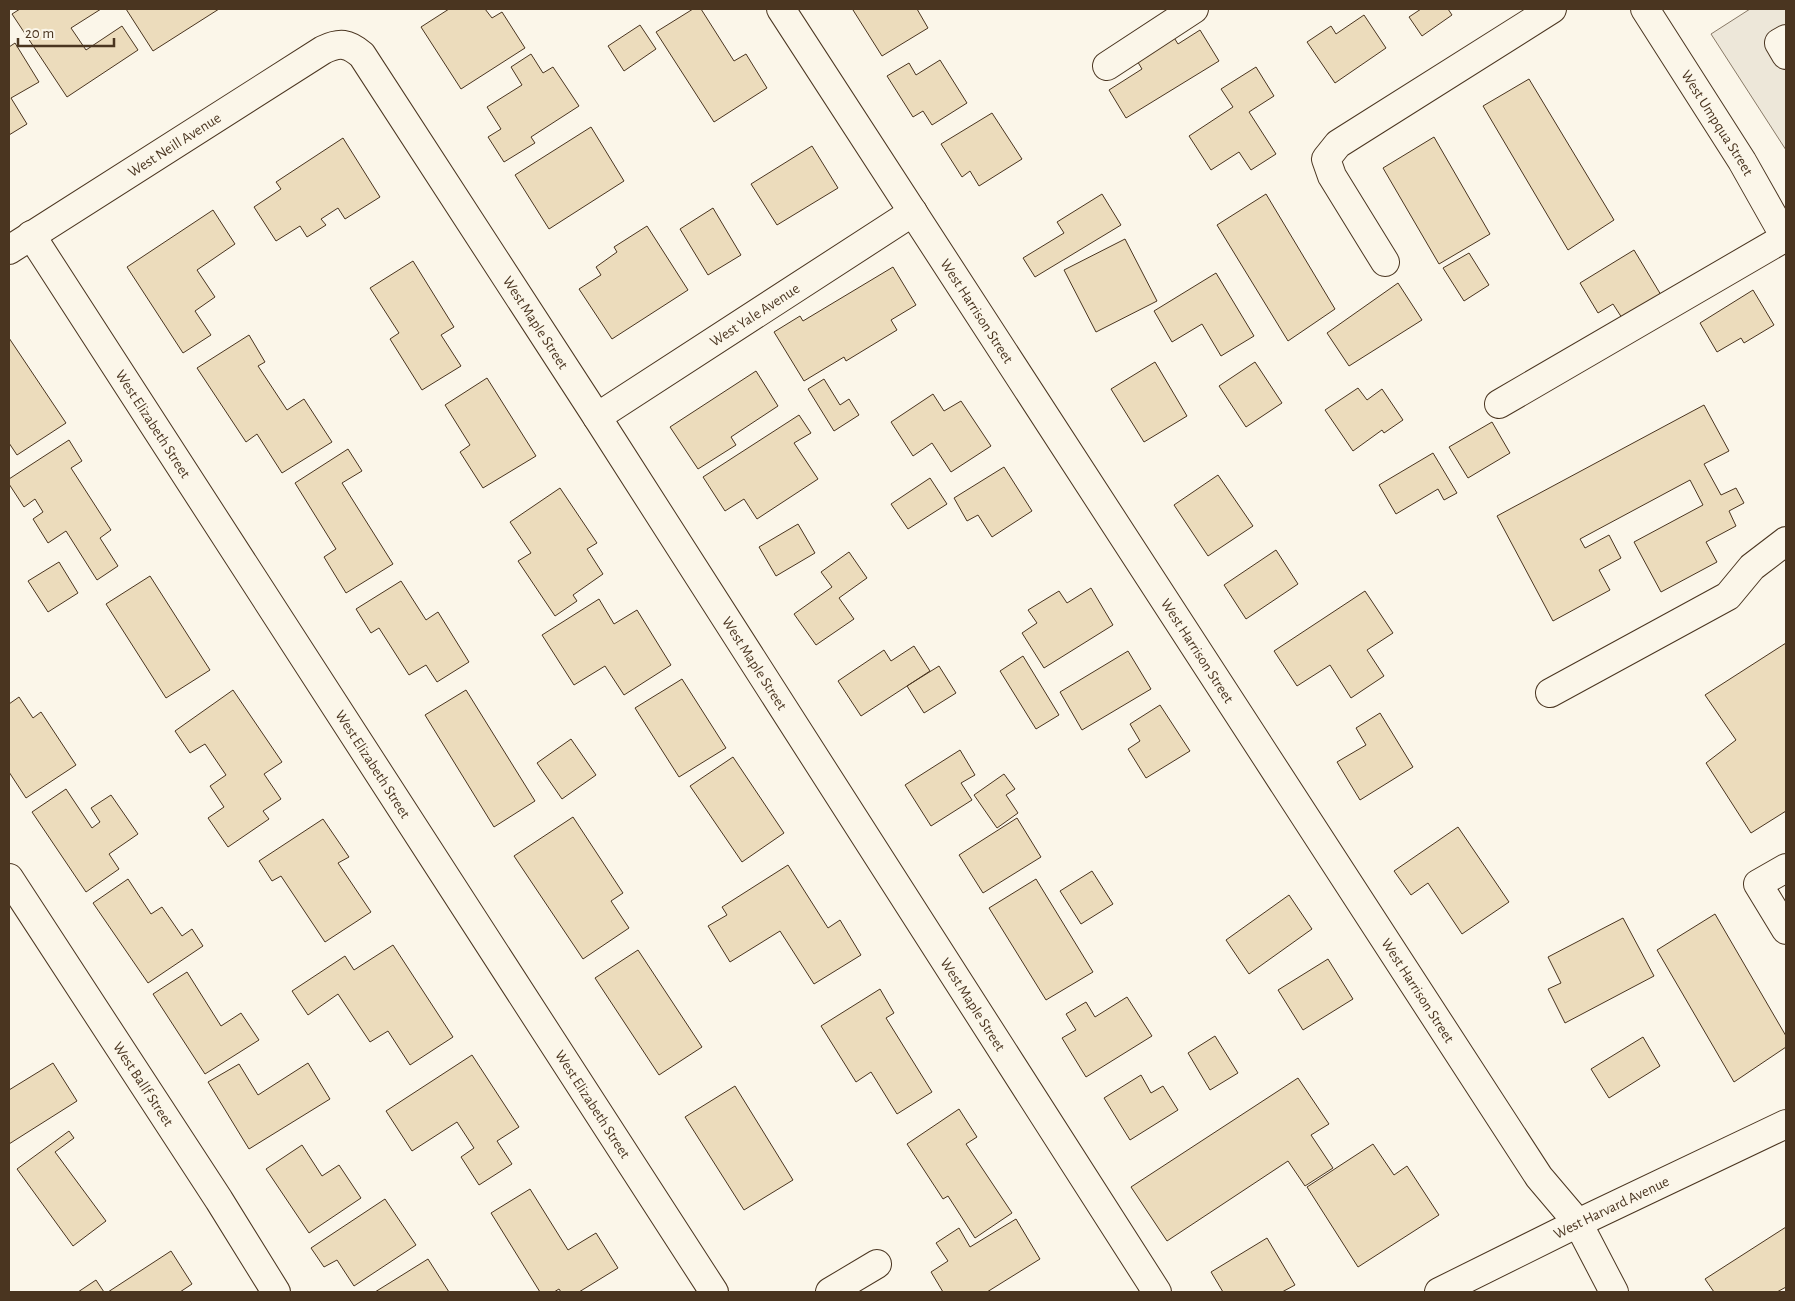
<svg xmlns="http://www.w3.org/2000/svg" width="1795" height="1301" viewBox="0 0 1795 1301" font-family="'Alegreya Sans',sans-serif">
<style>
.parking{fill:#ede7d9;stroke:#887966}
.building{fill:#ecdcbc;stroke:#4a3520}
.lines{fill:none;stroke-linecap:round;stroke-linejoin:round}
.minor-casing{stroke:#4a3520;stroke-width:30}
.major-casing{stroke:#4a3520;stroke-width:30}
.minor{stroke:#fbf6e9;stroke-width:28}
.major{stroke:#fbf6e9;stroke-width:28}
.labels{text-anchor:middle;dominant-baseline:central;stroke-width:4;stroke-linejoin:round;paint-order:stroke}
.street-label{font-size:15px;fill:#4a3520;stroke:#fbf6e9}
</style>
<rect width="100%" height="100%" fill="#fbf6e9"/>
<!-- parking -->
<path class="parking" d="M 1750,9 L 1786,9 L 1786,150 L 1711,34 Z"/>
<!-- building -->
<path class="building" d="M 20,9 L 101,9 L 71,28 L 86,50 L 122,26 L 138,50 L 67,97 L 12,14 Z
M 126,9 L 219,9 L 153,51 Z
M 449,9 L 485,9 L 492,18 L 502,12 L 525,48 L 461,89 L 421,27 Z
M 693,9 L 701,9 L 734,61 L 746,54 L 767,88 L 714,122 L 656,32 Z
M 855,9 L 917,9 L 928,28 L 882,56 L 853,10 Z
M 1421,9 L 1448,9 L 1452,15 L 1422,36 L 1409,17 Z
M 1364,15 L 1386,48 L 1335,83 L 1307,42 L 1331,26 L 1336,34 Z
M 640,25 L 656,49 L 624,71 L 608,46 Z
M 1200,30 L 1219,61 L 1126,118 L 1109,90 L 1142,69 L 1136,59 L 1173,36 L 1178,44 Z
M 15,43 L 39,82 L 11,98 L 27,124 L 9,135 L 9,47 Z
M 531,54 L 543,73 L 553,67 L 579,106 L 531,137 L 535,143 L 504,162 L 488,137 L 501,129 L 487,107 L 522,85 L 511,67 Z
M 940,60 L 967,103 L 932,125 L 923,111 L 913,117 L 887,76 L 909,63 L 916,75 Z
M 1256,67 L 1274,96 L 1249,112 L 1276,154 L 1251,170 L 1239,152 L 1211,170 L 1189,136 L 1233,107 L 1221,89 Z
M 1529,79 L 1614,220 L 1568,250 L 1483,106 Z
M 992,113 L 1022,159 L 979,186 L 970,171 L 962,177 L 941,144 Z
M 591,127 L 624,181 L 549,229 L 515,175 Z
M 1434,137 L 1490,234 L 1439,264 L 1383,168 Z
M 343,138 L 380,197 L 345,219 L 338,208 L 321,219 L 326,225 L 307,237 L 300,226 L 276,241 L 254,207 L 281,189 L 276,182 Z
M 812,146 L 838,188 L 777,225 L 751,184 Z
M 1102,194 L 1121,225 L 1035,277 L 1023,258 L 1064,233 L 1057,222 Z
M 1266,194 L 1335,309 L 1288,341 L 1217,225 Z
M 713,208 L 741,255 L 708,275 L 680,229 Z
M 213,210 L 235,244 L 197,270 L 215,297 L 195,311 L 211,335 L 183,353 L 127,267 Z
M 647,226 L 688,290 L 612,339 L 579,289 L 601,275 L 596,267 L 617,252 L 614,247 Z
M 1125,239 L 1157,301 L 1096,332 L 1064,270 Z
M 1634,250 L 1661,295 L 1622,318 L 1613,304 L 1598,313 L 1580,283 Z
M 1469,253 L 1489,285 L 1464,301 L 1443,268 Z
M 413,261 L 454,327 L 441,335 L 461,366 L 422,390 L 390,339 L 399,333 L 370,288 Z
M 893,267 L 916,305 L 891,320 L 897,330 L 846,361 L 844,357 L 804,381 L 774,332 L 800,316 L 803,321 Z
M 1216,273 L 1254,336 L 1221,356 L 1202,324 L 1172,342 L 1154,311 Z
M 1398,283 L 1422,320 L 1349,366 L 1327,333 Z
M 1753,290 L 1774,325 L 1744,343 L 1741,338 L 1717,352 L 1700,323 Z
M 249,335 L 265,362 L 258,366 L 287,410 L 304,399 L 332,442 L 282,473 L 257,434 L 246,442 L 197,368 Z
M 9,338 L 66,423 L 17,455 L 9,443 Z
M 1155,362 L 1187,416 L 1144,442 L 1111,389 Z
M 1255,362 L 1282,403 L 1246,427 L 1219,386 Z
M 756,371 L 778,406 L 731,437 L 736,445 L 698,469 L 670,427 Z
M 487,378 L 536,456 L 483,488 L 460,452 L 470,445 L 445,405 Z
M 824,379 L 840,405 L 849,399 L 859,415 L 834,431 L 808,389 Z
M 1358,388 L 1367,400 L 1382,389 L 1403,420 L 1384,433 L 1382,430 L 1353,451 L 1325,410 Z
M 933,394 L 944,411 L 961,401 L 991,446 L 951,472 L 932,443 L 913,456 L 891,422 Z
M 1704,405 L 1729,451 L 1704,464 L 1721,495 L 1736,488 L 1744,503 L 1729,511 L 1736,526 L 1706,542 L 1717,562 L 1661,592 L 1634,542 L 1703,505 L 1690,480 L 1580,539 L 1585,548 L 1609,535 L 1621,558 L 1599,570 L 1610,590 L 1553,621 L 1497,516 Z
M 799,415 L 811,433 L 794,443 L 818,479 L 757,519 L 744,499 L 725,511 L 703,477 Z
M 1492,422 L 1510,453 L 1468,478 L 1449,447 Z
M 69,440 L 82,461 L 71,468 L 111,530 L 100,538 L 118,566 L 97,580 L 66,531 L 48,543 L 33,519 L 43,512 L 35,499 L 24,507 L 9,484 L 9,479 Z
M 348,449 L 362,471 L 342,483 L 393,564 L 346,593 L 324,557 L 336,549 L 295,483 Z
M 1433,453 L 1457,493 L 1444,500 L 1438,489 L 1396,514 L 1379,485 Z
M 1004,467 L 1032,511 L 992,537 L 978,515 L 967,521 L 954,498 Z
M 1218,475 L 1253,526 L 1208,556 L 1174,505 Z
M 930,478 L 947,504 L 908,529 L 891,504 Z
M 560,488 L 597,543 L 587,549 L 603,574 L 573,595 L 577,601 L 555,616 L 518,561 L 531,553 L 510,522 Z
M 798,524 L 815,553 L 776,576 L 759,547 Z
M 1276,550 L 1298,584 L 1246,619 L 1224,585 Z
M 849,552 L 867,578 L 839,598 L 854,619 L 816,645 L 794,614 L 832,587 L 821,572 Z
M 59,562 L 78,593 L 48,612 L 28,581 Z
M 150,576 L 210,670 L 166,698 L 106,604 Z
M 401,581 L 426,620 L 438,612 L 469,662 L 437,682 L 426,665 L 409,675 L 379,628 L 371,633 L 356,609 Z
M 1091,588 L 1113,625 L 1044,668 L 1022,633 L 1037,623 L 1028,610 L 1059,591 L 1067,603 Z
M 1365,591 L 1393,633 L 1367,650 L 1384,676 L 1351,698 L 1330,665 L 1297,686 L 1274,651 Z
M 599,599 L 614,624 L 637,610 L 671,665 L 624,695 L 605,666 L 574,685 L 542,635 Z
M 1786,643 L 1786,811 L 1751,833 L 1706,763 L 1736,740 L 1705,695 Z
M 914,646 L 930,671 L 861,716 L 838,681 L 884,650 L 891,661 Z
M 1128,651 L 1151,689 L 1082,730 L 1060,692 Z
M 1023,656 L 1059,715 L 1036,729 L 1000,671 Z
M 939,666 L 956,693 L 924,713 L 907,686 Z
M 682,679 L 726,748 L 679,777 L 635,708 Z
M 233,690 L 282,762 L 264,774 L 281,799 L 263,811 L 269,819 L 228,847 L 208,818 L 224,807 L 210,786 L 226,775 L 205,744 L 190,753 L 175,731 Z
M 466,690 L 535,801 L 494,827 L 425,715 Z
M 19,697 L 33,718 L 41,712 L 76,765 L 26,798 L 9,772 L 9,704 Z
M 1160,705 L 1190,751 L 1146,778 L 1128,749 L 1140,741 L 1130,724 Z
M 1380,713 L 1413,767 L 1360,800 L 1337,762 L 1366,745 L 1356,728 Z
M 571,739 L 596,775 L 562,799 L 537,763 Z
M 960,750 L 975,775 L 961,783 L 972,800 L 931,826 L 905,785 Z
M 733,757 L 784,833 L 742,862 L 690,786 Z
M 1004,774 L 1015,789 L 1006,795 L 1018,813 L 997,828 L 974,795 Z
M 66,789 L 92,828 L 100,822 L 91,808 L 111,795 L 138,834 L 109,854 L 119,869 L 86,892 L 32,812 Z
M 573,817 L 623,893 L 611,901 L 629,928 L 583,959 L 514,856 Z
M 1017,818 L 1041,857 L 983,893 L 959,855 Z
M 323,819 L 349,857 L 338,863 L 371,912 L 325,942 L 281,876 L 272,881 L 259,861 Z
M 1458,827 L 1509,902 L 1462,934 L 1428,883 L 1411,895 L 1394,871 Z
M 788,865 L 828,928 L 840,920 L 861,955 L 814,984 L 780,931 L 730,962 L 708,926 L 727,915 L 722,907 Z
M 1092,871 L 1113,904 L 1081,924 L 1060,891 Z
M 128,879 L 151,914 L 162,907 L 182,936 L 192,929 L 203,946 L 148,983 L 93,903 Z
M 1036,879 L 1093,972 L 1046,1000 L 989,908 Z
M 1289,895 L 1312,929 L 1249,974 L 1226,940 Z
M 1715,914 L 1786,1036 L 1786,1047 L 1734,1082 L 1657,950 Z
M 1623,918 L 1654,976 L 1565,1023 L 1548,989 L 1561,983 L 1548,957 Z
M 393,945 L 453,1037 L 410,1065 L 388,1031 L 370,1042 L 338,994 L 308,1015 L 292,991 L 345,956 L 354,970 Z
M 638,950 L 702,1047 L 659,1075 L 595,978 Z
M 1328,959 L 1353,999 L 1303,1030 L 1278,990 Z
M 187,972 L 221,1026 L 241,1013 L 259,1040 L 205,1074 L 153,994 Z
M 880,989 L 894,1013 L 886,1018 L 932,1092 L 897,1114 L 871,1072 L 856,1082 L 821,1026 Z
M 1127,997 L 1152,1036 L 1086,1077 L 1062,1038 L 1076,1030 L 1066,1014 L 1086,1002 L 1095,1017 Z
M 1215,1036 L 1238,1073 L 1210,1090 L 1188,1053 Z
M 1643,1037 L 1660,1066 L 1609,1098 L 1591,1069 Z
M 472,1055 L 519,1127 L 497,1141 L 512,1164 L 479,1185 L 461,1157 L 474,1148 L 457,1122 L 412,1151 L 386,1111 Z
M 53,1063 L 77,1101 L 9,1144 L 9,1090 Z
M 308,1063 L 330,1099 L 249,1149 L 208,1082 L 239,1064 L 258,1095 Z
M 1141,1075 L 1151,1093 L 1163,1086 L 1178,1110 L 1130,1140 L 1104,1098 Z
M 1298,1078 L 1329,1124 L 1311,1135 L 1333,1168 L 1305,1186 L 1288,1161 L 1167,1241 L 1131,1187 Z
M 735,1086 L 793,1180 L 744,1210 L 685,1117 Z
M 959,1109 L 977,1137 L 966,1144 L 1012,1213 L 975,1238 L 948,1196 L 943,1199 L 907,1144 Z
M 69,1131 L 74,1138 L 55,1152 L 106,1221 L 73,1246 L 17,1169 Z
M 1373,1144 L 1394,1175 L 1407,1166 L 1439,1215 L 1358,1267 L 1307,1187 Z
M 302,1145 L 322,1176 L 339,1165 L 361,1198 L 309,1233 L 266,1169 Z
M 530,1189 L 568,1250 L 596,1233 L 618,1268 L 579,1292 L 561,1292 L 559,1289 L 554,1292 L 540,1292 L 491,1213 Z
M 385,1199 L 416,1245 L 354,1286 L 337,1260 L 324,1267 L 311,1248 Z
M 1016,1219 L 1040,1259 L 987,1292 L 943,1292 L 931,1272 L 948,1261 L 936,1243 L 959,1228 L 970,1247 Z
M 1786,1227 L 1786,1287 L 1777,1292 L 1714,1292 L 1705,1279 Z
M 1267,1238 L 1295,1285 L 1282,1292 L 1223,1292 L 1211,1272 Z
M 171,1251 L 192,1284 L 180,1292 L 108,1292 Z
M 428,1259 L 449,1292 L 375,1292 Z
M 96,1280 L 104,1292 L 78,1292 Z"/>
<g class="lines">
<defs>
<g id="minor">
<path id="s1" d="M 781,9 L 1539,1177 L 1578,1223 L 1614,1292"/>
<path id="s2" d="M 1645,9 L 1742,161 L 1786,239"/>
<path d="M 1786,39 L 1779,43 L 1786,55"/>
<path d="M 1107,66 L 1194,9"/>
<path id="s3" d="M 31,235 L 714,1292"/>
<path id="s4" d="M 9,250 L 323,50 C 340,42 348,43 362,55 L 597,417 L 1157,1292"/>
<path d="M 1385,262 L 1332,176 L 1326,159 L 1338,144 L 1552,9"/>
<path d="M 1499,404 L 1786,237"/>
<path id="s5" d="M 597,417 L 913,212"/>
<path d="M 1550,693 L 1728,596 L 1752,567 L 1786,541"/>
<path d="M 1786,868 L 1758,884 L 1786,930"/>
<path id="s6" d="M 9,878 L 219,1200 L 276,1292"/>
<path d="M 830,1292 L 877,1264"/>
</g>
<g id="major">
<path id="s7" d="M 1439,1292 L 1578,1223 L 1786,1124"/>
</g>
</defs>
<!-- minor casing -->
<use href="#minor" class="minor-casing"/>
<!-- major casing -->
<use href="#major" class="major-casing"/>
<!-- minor -->
<use href="#minor" class="minor"/>
<!-- major -->
<use href="#major" class="major"/>
</g>
<g class="labels">
<!-- street labels -->
<g class="street-label">
<text stroke="none"><textPath href="#s2" startOffset="135">West Umpqua Street</textPath></text>
<text stroke="none"><textPath href="#s4" startOffset="196">West Neill Avenue</textPath></text>
<text stroke="none"><textPath href="#s1" startOffset="360">West Harrison Street</textPath></text>
<text stroke="none"><textPath href="#s5" startOffset="188">West Yale Avenue</textPath></text>
<text stroke="none"><textPath href="#s4" startOffset="734">West Maple Street</textPath></text>
<text stroke="none"><textPath href="#s3" startOffset="225">West Elizabeth Street</textPath></text>
<text stroke="none"><textPath href="#s1" startOffset="765">West Harrison Street</textPath></text>
<text stroke="none"><textPath href="#s4" startOffset="1139">West Maple Street</textPath></text>
<text stroke="none"><textPath href="#s3" startOffset="630">West Elizabeth Street</textPath></text>
<text stroke="none"><textPath href="#s1" startOffset="1170">West Harrison Street</textPath></text>
<text stroke="none"><textPath href="#s4" startOffset="1544">West Maple Street</textPath></text>
<text stroke="none"><textPath href="#s6" startOffset="246">West Ballf Street</textPath></text>
<text stroke="none"><textPath href="#s3" startOffset="1035">West Elizabeth Street</textPath></text>
<text stroke="none"><textPath href="#s7" startOffset="192">West Harvard Avenue</textPath></text>
</g>
</g>
<!-- border -->
<rect width="1795" height="1301" fill="none" stroke="#4a3520" stroke-width="20"/>
<!-- scale -->
<path d="M18 38v8h96v-8" fill="none" stroke="#4a3520" stroke-width="2.5"/>
<text x="25" y="38" font-size="15" fill="#4a3520" stroke="#fbf6e9" stroke-width="4" paint-order="stroke">20 m</text>
</svg>
